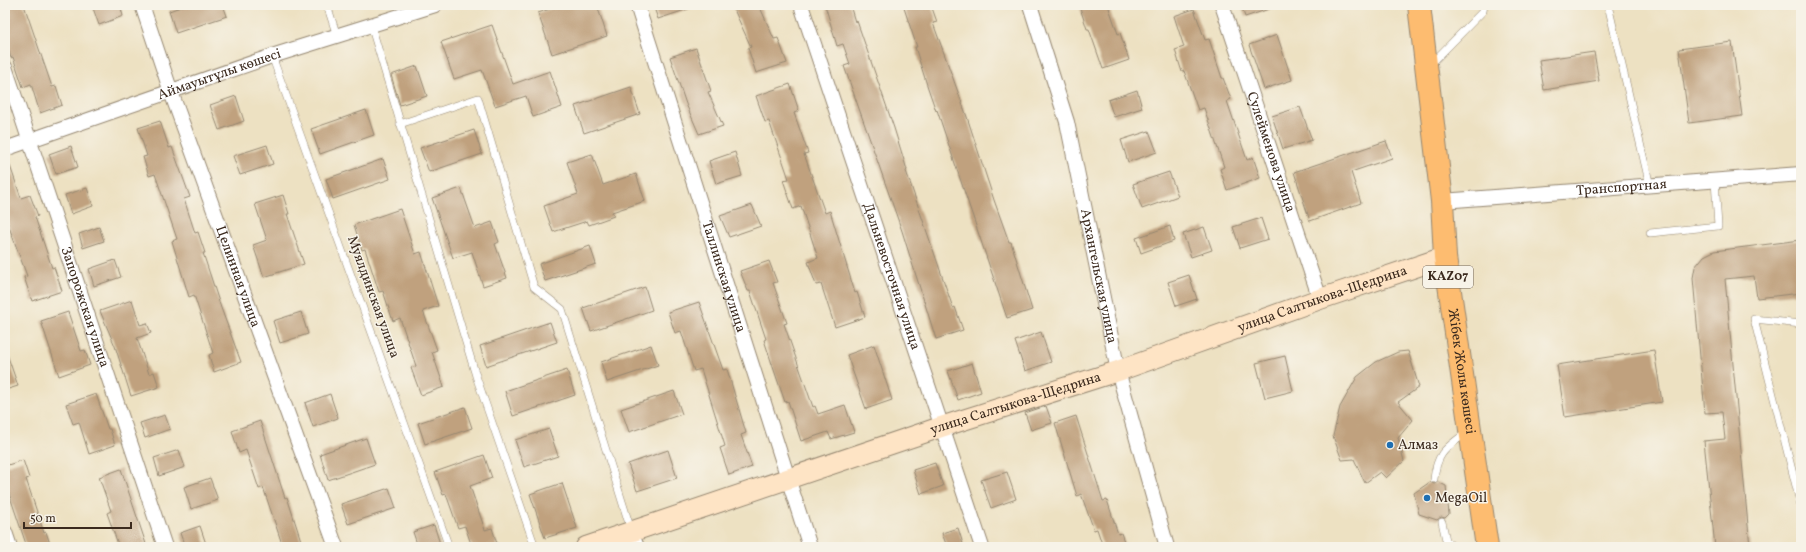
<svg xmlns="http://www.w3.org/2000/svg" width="1806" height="552" viewBox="0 0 1806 552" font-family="Vollkorn,serif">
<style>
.building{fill:#c0a17e}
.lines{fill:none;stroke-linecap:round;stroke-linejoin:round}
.lane-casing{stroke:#948670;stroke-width:8}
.street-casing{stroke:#948670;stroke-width:16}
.secondary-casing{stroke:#948670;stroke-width:22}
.highway-casing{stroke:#948670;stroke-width:24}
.lane{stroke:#fff;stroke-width:7}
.street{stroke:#fff;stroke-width:14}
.secondary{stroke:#fee4c5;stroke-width:20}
.highway{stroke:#fdbc6f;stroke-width:22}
.poi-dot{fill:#1f6fb2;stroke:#f7f3e8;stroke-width:1.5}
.labels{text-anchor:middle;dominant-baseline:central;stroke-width:3;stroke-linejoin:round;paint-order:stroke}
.shield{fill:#f7f3e8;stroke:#73665b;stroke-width:1}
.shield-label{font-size:13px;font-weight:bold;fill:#3b2a1e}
.street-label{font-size:14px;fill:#3b2a1e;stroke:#f7f3e8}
.poi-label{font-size:14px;fill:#3b2a1e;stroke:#f7f3e8;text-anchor:start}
</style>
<rect width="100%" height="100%" fill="#f7f3e8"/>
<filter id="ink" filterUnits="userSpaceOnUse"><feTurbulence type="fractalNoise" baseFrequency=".025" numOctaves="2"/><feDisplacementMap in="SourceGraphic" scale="8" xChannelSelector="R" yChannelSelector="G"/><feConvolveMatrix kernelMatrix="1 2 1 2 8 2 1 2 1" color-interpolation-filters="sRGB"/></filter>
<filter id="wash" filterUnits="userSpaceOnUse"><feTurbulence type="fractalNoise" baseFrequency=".012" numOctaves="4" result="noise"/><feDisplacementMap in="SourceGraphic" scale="16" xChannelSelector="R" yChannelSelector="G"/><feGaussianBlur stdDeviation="0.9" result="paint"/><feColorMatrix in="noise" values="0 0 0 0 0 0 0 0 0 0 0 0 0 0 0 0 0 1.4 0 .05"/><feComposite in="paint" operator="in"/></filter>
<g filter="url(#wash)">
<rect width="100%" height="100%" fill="#ede1c2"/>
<g id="blocks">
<!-- building -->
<path class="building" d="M 5,5 L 24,5 L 52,87 L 56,86 L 62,105 L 40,113 L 31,84 L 23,87 L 13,57 L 11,58 L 5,39 Z
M 101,5 L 120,5 L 123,16 L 99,25 L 93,8 Z
M 186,5 L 223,5 L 227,16 L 176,33 L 169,11 Z
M 562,5 L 597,5 L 607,36 L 552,54 L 538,13 Z
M 653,5 L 694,5 L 694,7 L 658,19 Z
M 732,5 L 759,5 L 774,39 L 778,38 L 787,63 L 756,73 L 748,48 L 751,47 Z
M 825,5 L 850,5 L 855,22 L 857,21 L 894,128 L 907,170 L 906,171 L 953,308 L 955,307 L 963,330 L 936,339 L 902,231 L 844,66 L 850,64 L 843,44 L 837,46 Z
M 903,5 L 931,5 L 937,22 L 933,23 L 967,117 L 994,200 L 1009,242 L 1011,242 L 1032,310 L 1007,318 L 937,110 L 936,111 L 928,88 L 915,47 L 917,47 Z
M 1079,5 L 1108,5 L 1118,34 L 1120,33 L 1129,60 L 1103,69 L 1089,29 L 1087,29 Z
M 1241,5 L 1274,5 L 1275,7 L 1245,17 Z
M 1194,9 L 1205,40 L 1209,39 L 1222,78 L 1223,78 L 1231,99 L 1227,101 L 1247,160 L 1253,157 L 1260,178 L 1227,190 L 1220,169 L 1224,167 L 1204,108 L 1198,110 L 1184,71 L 1182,72 L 1175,50 L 1184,47 L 1174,16 Z
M 492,25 L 513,84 L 550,71 L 562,107 L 533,117 L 526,96 L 495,106 L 482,70 L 454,79 L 441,42 Z
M 1277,35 L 1292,80 L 1264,89 L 1249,45 Z
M 1732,42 L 1742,116 L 1689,123 L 1679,49 Z
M 696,48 L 711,91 L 708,92 L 723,126 L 699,134 L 686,104 L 670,57 Z
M 1594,52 L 1599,81 L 1544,90 L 1539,60 Z
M 417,66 L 427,96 L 400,105 L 391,75 Z
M 790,84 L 799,111 L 794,113 L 808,153 L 804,154 L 825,213 L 830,211 L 855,293 L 857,292 L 865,317 L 835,327 L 821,284 L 816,285 L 808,262 L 818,258 L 801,206 L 793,209 L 783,180 L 789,179 L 769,121 L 765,122 L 756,96 Z
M 631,87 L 640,114 L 584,133 L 575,106 Z
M 1137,90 L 1142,108 L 1114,117 L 1108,100 Z
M 236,96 L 244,121 L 219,130 L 210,105 Z
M 1300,107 L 1312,140 L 1283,149 L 1272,116 Z
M 366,110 L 374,135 L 320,154 L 311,129 Z
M 160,121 L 169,148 L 172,147 L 190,197 L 184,199 L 195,233 L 198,232 L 205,253 L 203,253 L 221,308 L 241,362 L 214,372 L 209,355 L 213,353 L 194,295 L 189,297 L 172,241 L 177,239 L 155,174 L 149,176 L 143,157 L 147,156 L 138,128 Z
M 474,130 L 482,154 L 429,172 L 420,148 Z
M 1149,131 L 1157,152 L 1128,162 L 1121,140 Z
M 1386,141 L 1392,158 L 1351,172 L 1361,203 L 1310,221 L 1294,172 Z
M 267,145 L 273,164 L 240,175 L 233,156 Z
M 71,146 L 78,167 L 56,174 L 49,154 Z
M 735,152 L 742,176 L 716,184 L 709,161 Z
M 592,154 L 603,185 L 636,174 L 645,201 L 612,212 L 614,216 L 589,225 L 587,221 L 553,232 L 544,206 L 578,194 L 567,162 Z
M 5,157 L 7,157 L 21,198 L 30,195 L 38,216 L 35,217 L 52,268 L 54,267 L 62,291 L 32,301 L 24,277 L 27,276 L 5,216 Z
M 383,159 L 390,179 L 333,199 L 326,179 Z
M 1169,172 L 1178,196 L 1142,209 L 1133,184 Z
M 87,188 L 93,206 L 71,214 L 65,195 Z
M 461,188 L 475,228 L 492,222 L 499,242 L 495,244 L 507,278 L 483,286 L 472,252 L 453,258 L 432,198 Z
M 283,195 L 289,214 L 287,214 L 304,264 L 264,277 L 253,245 L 267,240 L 255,204 Z
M 752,205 L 761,226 L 729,237 L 720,216 Z
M 400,209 L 415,254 L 421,252 L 438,306 L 423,311 L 437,350 L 432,352 L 444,387 L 421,395 L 411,368 L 416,366 L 400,318 L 393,321 L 383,291 L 379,292 L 365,249 L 362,250 L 354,225 Z
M 1261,218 L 1268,239 L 1240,248 L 1233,227 Z
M 1170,226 L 1174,241 L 1141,253 L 1136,238 Z
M 99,227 L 104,241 L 83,248 L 79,234 Z
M 1204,227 L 1212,250 L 1191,257 L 1183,234 Z
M 1801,240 L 1801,293 L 1757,298 L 1754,276 L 1725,279 L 1750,547 L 1715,547 L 1704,441 L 1725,439 L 1722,412 L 1705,413 L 1693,278 L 1695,267 L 1704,256 L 1714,251 Z
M 590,246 L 596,264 L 545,281 L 539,264 Z
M 115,260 L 121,277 L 94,286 L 89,269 Z
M 769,261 L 777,282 L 773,283 L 787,323 L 784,324 L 813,407 L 815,406 L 818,414 L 845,405 L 854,432 L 831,439 L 828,432 L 801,441 L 788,401 L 785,402 L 773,367 L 764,340 L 766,339 L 750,291 L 748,291 L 740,271 Z
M 1189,275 L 1197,299 L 1176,306 L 1168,282 Z
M 645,287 L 652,310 L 591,331 L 583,308 Z
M 132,300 L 140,325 L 147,323 L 151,333 L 137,338 L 149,374 L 154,372 L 159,387 L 131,396 L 115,346 L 100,311 Z
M 699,302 L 723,370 L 727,369 L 746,433 L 741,435 L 752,467 L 729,475 L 720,448 L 725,446 L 701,369 L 694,371 L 681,331 L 675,333 L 668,312 Z
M 68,312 L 81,351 L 85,350 L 90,365 L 59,376 L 41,321 Z
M 301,312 L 308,334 L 280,343 L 273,321 Z
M 550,322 L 557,342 L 486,366 L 480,346 Z
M 1041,332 L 1051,362 L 1025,371 L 1015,341 Z
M 651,345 L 658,365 L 607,382 L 601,362 Z
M 874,345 L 892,400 L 866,409 L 847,355 Z
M 1654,350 L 1662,402 L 1565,417 L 1557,365 Z
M 1408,351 L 1419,387 L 1398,402 L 1413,420 L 1398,438 L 1404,461 L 1386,478 L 1380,472 L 1365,483 L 1354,459 L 1342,460 L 1333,436 L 1340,407 L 1357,377 L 1376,362 L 1398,352 Z
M 5,354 L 7,354 L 18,386 L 5,390 Z
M 1285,356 L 1293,391 L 1265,398 L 1256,363 Z
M 972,363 L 981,392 L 958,400 L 948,371 Z
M 567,370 L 575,395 L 513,416 L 505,391 Z
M 674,391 L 682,414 L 629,432 L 621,409 Z
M 96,394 L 108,429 L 110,429 L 115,445 L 89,454 L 79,422 L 73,424 L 66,404 Z
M 330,394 L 338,418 L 313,427 L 305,403 Z
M 1046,406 L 1052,423 L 1031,430 L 1025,413 Z
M 465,407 L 472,428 L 425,444 L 418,423 Z
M 165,415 L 170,429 L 145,438 L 140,423 Z
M 1076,416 L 1103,501 L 1107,500 L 1118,534 L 1121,533 L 1126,547 L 1103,547 L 1097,529 L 1094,530 L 1081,494 L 1077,496 L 1055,423 Z
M 260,421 L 285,498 L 287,497 L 303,547 L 283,547 L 263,487 L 259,489 L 246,450 L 239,453 L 232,431 Z
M 549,429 L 558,456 L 524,467 L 515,440 Z
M 366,438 L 375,464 L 328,480 L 320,454 Z
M 179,450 L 185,467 L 159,476 L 154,458 Z
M 668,450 L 677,478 L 637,491 L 628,464 Z
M 484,455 L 492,478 L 470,486 L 485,530 L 492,528 L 498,547 L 472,547 L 465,526 L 458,528 L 446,494 L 443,495 L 435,472 Z
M 23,460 L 29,478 L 26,479 L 44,533 L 46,532 L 51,547 L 27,547 L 5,482 L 5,466 Z
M 935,463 L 943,486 L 921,494 L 913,470 Z
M 121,469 L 147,547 L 119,547 L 107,513 L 111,511 L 99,477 Z
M 1007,472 L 1016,499 L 991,508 L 981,480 Z
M 210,478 L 218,500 L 191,509 L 184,487 Z
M 1430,482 L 1434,484 L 1438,482 L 1446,486 L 1449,514 L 1445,518 L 1441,517 L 1437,520 L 1419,514 L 1414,493 Z
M 562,483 L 577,528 L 545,538 L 530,494 Z
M 389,488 L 396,508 L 348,524 L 341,504 Z
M 434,525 L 441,547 L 418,547 L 413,532 Z
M 200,526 L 207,547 L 185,547 L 180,533 Z
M 958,528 L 964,547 L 947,547 L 942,533 Z"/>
</g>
</g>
<g filter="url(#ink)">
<use href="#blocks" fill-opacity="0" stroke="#948670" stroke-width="1"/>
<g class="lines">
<defs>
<path id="lane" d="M 327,5 L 337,36
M 1608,5 L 1650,186
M 371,25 L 476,376 L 535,547
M 272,56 L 449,547
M 1431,64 L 1483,11 L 1484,5
M 400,124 L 478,98 L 534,287 L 562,309 L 631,530
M 1650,233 L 1718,226 L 1715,181
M 1801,324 L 1754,319 L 1801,506
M 1434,479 C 1437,451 1447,448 1467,432
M 1442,522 L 1446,540 L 1453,547"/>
<g id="street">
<path id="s1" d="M 142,5 L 171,92 L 336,547"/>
<path id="s2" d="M 637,5 L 810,547"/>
<path id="s3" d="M 801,5 L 982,547"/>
<path id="s4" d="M 1030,5 L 1067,122 L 1118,371 L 1167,547"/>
<path id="s5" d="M 1222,5 L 1320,299"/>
<path id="s6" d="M 5,67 L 165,547"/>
<path id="s7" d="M 5,149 L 272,56 L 435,5"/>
<path id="s8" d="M 1442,201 L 1801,174"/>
<path d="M 5,532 L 10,547"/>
<path d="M 631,532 L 637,547"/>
</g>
<g id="secondary">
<path id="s9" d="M 586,547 L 941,427 L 1118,371 L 1320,299 L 1445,257"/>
</g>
<g id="highway">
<path id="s10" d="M 1419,5 L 1442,201 L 1445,257 L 1487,547"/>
</g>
</defs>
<!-- lane casing -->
<use href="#lane" class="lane-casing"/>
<!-- street casing -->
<use href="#street" class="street-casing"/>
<!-- secondary casing -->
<use href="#secondary" class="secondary-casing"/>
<!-- highway casing -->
<use href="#highway" class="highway-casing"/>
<!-- lane -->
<use href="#lane" class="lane"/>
<!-- street -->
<use href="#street" class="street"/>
<!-- secondary -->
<use href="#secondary" class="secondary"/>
<!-- highway -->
<use href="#highway" class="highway"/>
</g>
</g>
<!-- markers -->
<g class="poi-dot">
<circle cx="1390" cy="445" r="4"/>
<circle cx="1427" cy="498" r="4"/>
</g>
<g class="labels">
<!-- shield labels -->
<rect class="shield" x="1423" y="266" width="50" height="22" rx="3"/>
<g class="shield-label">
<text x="1448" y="277">KAZ07</text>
</g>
<!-- street labels -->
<g class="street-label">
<text stroke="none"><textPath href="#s7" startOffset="227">Аймауытұлы көшесі</textPath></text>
<text stroke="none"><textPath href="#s5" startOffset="155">Сулейменова улица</textPath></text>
<text stroke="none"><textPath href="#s8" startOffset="180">Транспортная</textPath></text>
<text stroke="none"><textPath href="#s1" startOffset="288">Целинная улица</textPath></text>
<text stroke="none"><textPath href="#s2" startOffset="285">Таллинская улица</textPath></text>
<text stroke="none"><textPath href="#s3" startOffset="286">Дальневосточная улица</textPath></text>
<text stroke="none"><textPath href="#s4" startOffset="280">Архангельская улица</textPath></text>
<text transform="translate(373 297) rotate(70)">Муялдинская улица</text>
<text stroke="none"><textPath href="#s9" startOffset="777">улица Салтыкова-Щедрина</textPath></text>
<text stroke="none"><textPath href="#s6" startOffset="253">Запорожская улица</textPath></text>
<text stroke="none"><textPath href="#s10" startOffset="369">Жібек Жолы көшесі</textPath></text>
<text stroke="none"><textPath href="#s9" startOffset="453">улица Салтыкова-Щедрина</textPath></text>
</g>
<!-- poi labels -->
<g class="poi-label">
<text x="1398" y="445">Алмаз</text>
<text x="1435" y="498">MegaOil</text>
</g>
</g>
<!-- margin -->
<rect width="1806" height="552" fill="none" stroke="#f7f3e8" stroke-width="20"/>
<!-- scale -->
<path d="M24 522v6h107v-6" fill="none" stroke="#3b2a1e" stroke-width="2"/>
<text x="30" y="522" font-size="12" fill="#3b2a1e" stroke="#f7f3e8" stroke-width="3" paint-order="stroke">50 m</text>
</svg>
